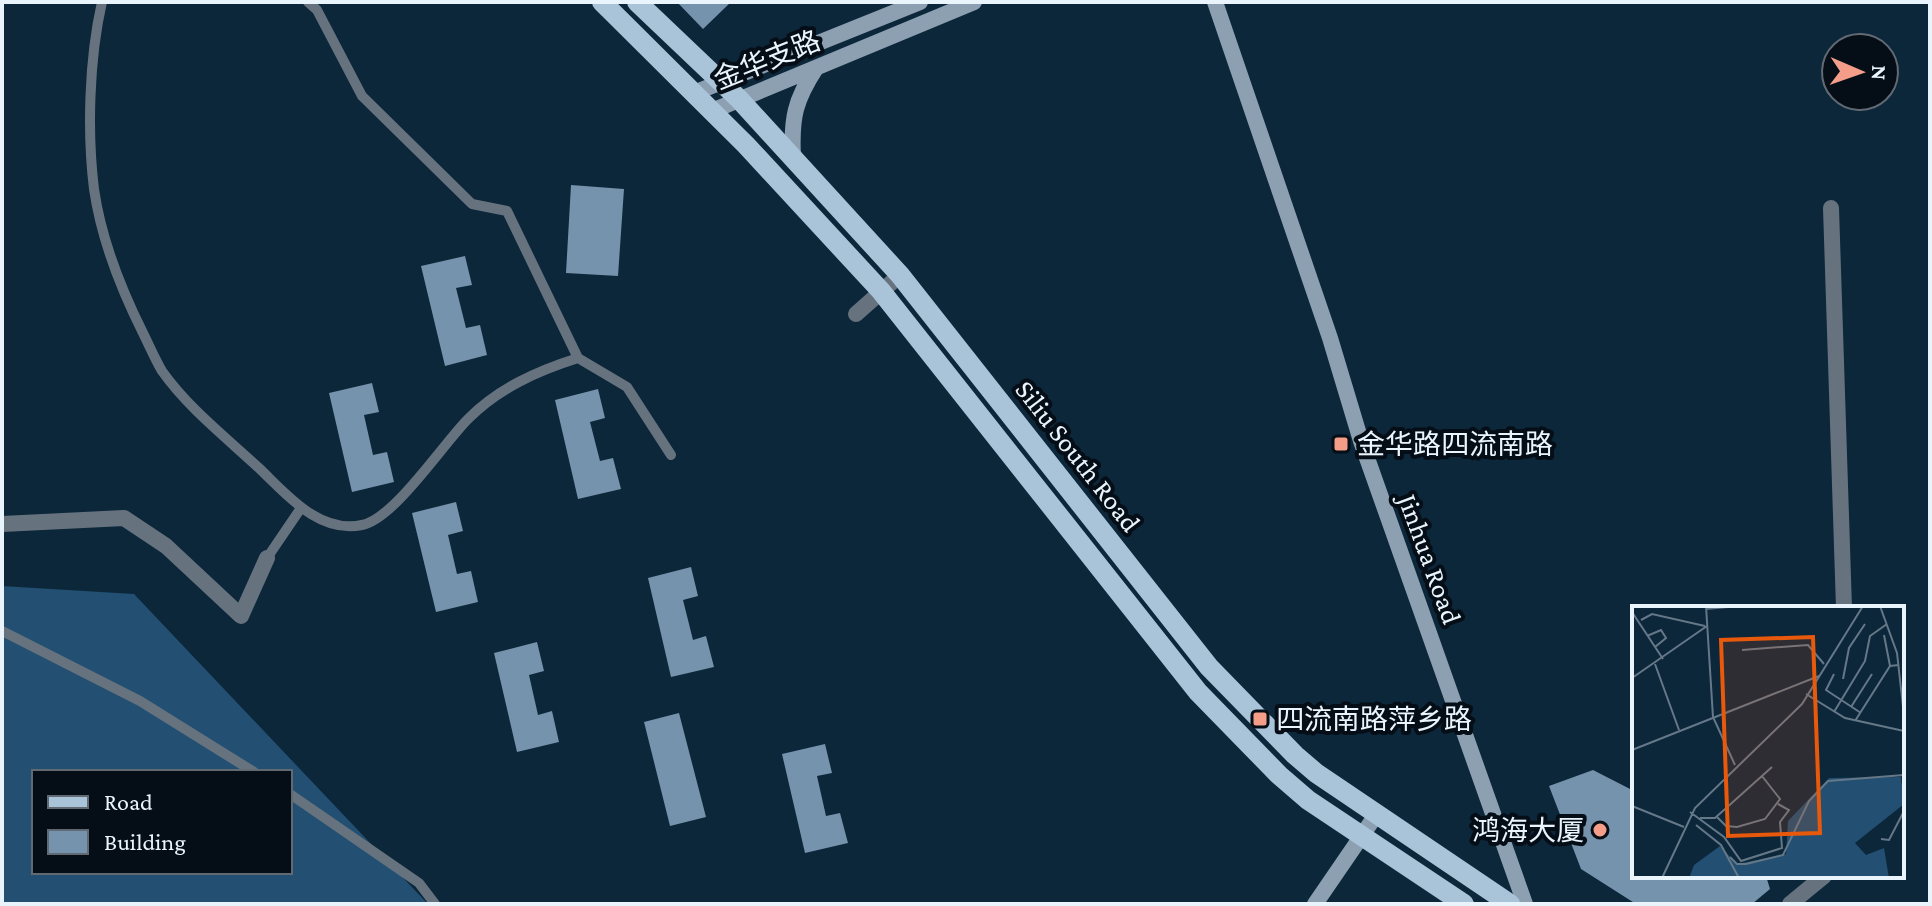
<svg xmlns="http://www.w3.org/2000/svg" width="1932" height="906" viewBox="0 0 1932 906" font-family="'Crimson Pro','Noto Sans SC',serif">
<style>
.forest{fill:#224f72;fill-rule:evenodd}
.building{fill:#7593ac}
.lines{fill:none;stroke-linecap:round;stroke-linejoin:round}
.lane{stroke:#66737e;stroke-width:10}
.street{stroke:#66737e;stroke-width:16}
.secondary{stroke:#8ca0b1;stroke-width:16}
.primary{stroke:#a9c3d9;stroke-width:20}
.poi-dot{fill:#f49e89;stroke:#050e17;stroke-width:3}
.labels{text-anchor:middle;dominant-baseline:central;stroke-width:8;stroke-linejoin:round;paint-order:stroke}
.street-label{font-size:28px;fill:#eaf4fc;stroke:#050e17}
.poi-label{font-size:28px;fill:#eaf4fc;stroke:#050e17;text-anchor:start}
.inset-road{fill:none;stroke:#657888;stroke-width:2}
.view{fill:#e8590c;fill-opacity:0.15;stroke:#e8590c;stroke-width:4}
.inset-edge{fill:none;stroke:#eaf4fc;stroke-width:4}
</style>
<rect width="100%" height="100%" fill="#0c263a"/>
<!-- forest -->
<path class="forest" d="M 2,586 L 134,594 L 428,904 L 2,904 ZM 34,772 L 290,772 L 290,872 L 34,872 Z"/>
<!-- building -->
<path class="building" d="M 677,2 L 731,2 L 703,29 Z
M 571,185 L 624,189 L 618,276 L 566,273 Z
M 465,256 L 472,285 L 456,288 L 466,328 L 480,325 L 487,355 L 445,366 L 421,266 Z
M 372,383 L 379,412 L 364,415 L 373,455 L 387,452 L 394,482 L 352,492 L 329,393 Z
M 598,389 L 605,418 L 590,422 L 600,461 L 613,458 L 621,489 L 578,499 L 555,400 Z
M 456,502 L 463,531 L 448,535 L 457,574 L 471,571 L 478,602 L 436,612 L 412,513 Z
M 691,567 L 698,596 L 683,600 L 693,640 L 706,636 L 714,667 L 671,677 L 648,578 Z
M 537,642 L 544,671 L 529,675 L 538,715 L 552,711 L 559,742 L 517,752 L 494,653 Z
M 679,713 L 706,817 L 670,826 L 644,722 Z
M 825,744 L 832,773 L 817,776 L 826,816 L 840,813 L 848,843 L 805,853 L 782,754 Z
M 1593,770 L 1634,791 L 1634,876 L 1766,876 L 1770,889 L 1752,904 L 1636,904 L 1581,869 L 1549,786 Z"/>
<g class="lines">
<!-- lane -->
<path class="lane" d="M 102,2 C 89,59 87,132 94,189 C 101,238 121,289 143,333 C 149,345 155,359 162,371 C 188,408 228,439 261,470 C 288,496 320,534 362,525 C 394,519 443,444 468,419 C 499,388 537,371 578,358
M 308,2 L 317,10 L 362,96 L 472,204 L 507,211 L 578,358 L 627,387 L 671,455
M 267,558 L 301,508
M 2,631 L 140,701 L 254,772
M 290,794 L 419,883 L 435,904"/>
<!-- street -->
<path class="street" d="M 1831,208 L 1844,608
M 856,314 L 900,275
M 2,524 L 124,518 L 166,546 L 241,616 L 267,558
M 1790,904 L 1824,876"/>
<!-- secondary -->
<path class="secondary" d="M 1215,2 L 1330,338 L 1361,441 L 1525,904
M 694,93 L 920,2
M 712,111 L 974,2
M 793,157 C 791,118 795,100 816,68
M 1315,904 L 1376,815"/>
<!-- primary -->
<path class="primary" d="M 602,2 L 746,145 L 881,291 L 1198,692 L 1279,775 L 1308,800 L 1464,904
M 637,2 L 739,99 L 900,275 L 1209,667 L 1295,755 L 1316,773 L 1510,904"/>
</g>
<!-- markers -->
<g class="poi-dot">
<rect x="1333" y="436" width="16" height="16" rx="4"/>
<rect x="1252" y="711" width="16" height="16" rx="4"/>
<circle cx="1600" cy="830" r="8"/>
</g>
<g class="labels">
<!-- street labels -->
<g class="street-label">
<text transform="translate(767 60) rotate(-22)">金华支路</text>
<text transform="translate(1078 456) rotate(52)">Siliu South Road</text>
<text transform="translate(1430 559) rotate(70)">Jinhua Road</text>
</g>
<!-- poi labels -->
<g class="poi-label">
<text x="1357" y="444">金华路四流南路</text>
<text x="1276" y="719">四流南路萍乡路</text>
<text x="1584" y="830" text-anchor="end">鸿海大厦</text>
</g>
</g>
<!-- overview -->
<g transform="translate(1632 606)">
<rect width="272" height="272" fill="#0c263a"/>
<path d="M 269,171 L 272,198 L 223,237 L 234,249 L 252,242 L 257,272 L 57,272 L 62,259 L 88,240 L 105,258 L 154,248 L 156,215 L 197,172 Z" fill="#224f72"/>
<path class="inset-road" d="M 74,0 L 81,111 L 103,159M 248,0 L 265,47 L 272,110M 74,3 L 107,0M 0,6 L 31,53M 9,14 L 20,8 L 73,20M 252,29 L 258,60M 15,30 L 29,24 L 34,32 L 23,41M 110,44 L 176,39 L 192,58M 23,58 L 47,124M 202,68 L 194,84 L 229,107M 0,72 L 75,20M 211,73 L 217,42 L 233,18M 174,88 L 213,112 L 272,125M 219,101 L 240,68M 202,106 L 233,55 L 238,30 L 255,18M 223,115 L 258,60 L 267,59M 0,144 L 187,70M 0,200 L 52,221M 58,206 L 92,231 L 109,255 L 150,242 L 148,216 L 157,204 L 146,198M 85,211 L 94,220 L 105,221 L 133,213 L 148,193 L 130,170M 68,212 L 83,212 L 140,161M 64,219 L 89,239 L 107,272M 249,233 L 257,234 L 272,205M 98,251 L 105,258 L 114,258 L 151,249 L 177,195 L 196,175 L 272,169M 30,272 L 63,202 L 170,98 L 231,0"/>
<path class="view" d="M 181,31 L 188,227 L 96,230 L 89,34 Z"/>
<rect width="272" height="272" class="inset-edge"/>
</g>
<!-- border -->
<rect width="1932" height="906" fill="none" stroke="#eaf4fc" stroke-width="8"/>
<!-- legend -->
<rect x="32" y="770" width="260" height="104" fill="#050e17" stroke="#616a73" stroke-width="2"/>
<rect x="48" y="796" width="40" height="12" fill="#a9c3d9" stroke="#616a73" stroke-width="2"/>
<text x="104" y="810" font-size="24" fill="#eaf4fc">Road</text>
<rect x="48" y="830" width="40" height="24" fill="#7593ac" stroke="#616a73" stroke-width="2"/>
<text x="104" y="850" font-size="24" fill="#eaf4fc">Building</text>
<!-- north arrow -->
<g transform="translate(1860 72) rotate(92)"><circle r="38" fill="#050e17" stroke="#616a73" stroke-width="2"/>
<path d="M0-6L14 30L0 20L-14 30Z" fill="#f49e89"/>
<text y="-12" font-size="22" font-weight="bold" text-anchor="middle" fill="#eaf4fc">N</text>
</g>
</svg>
